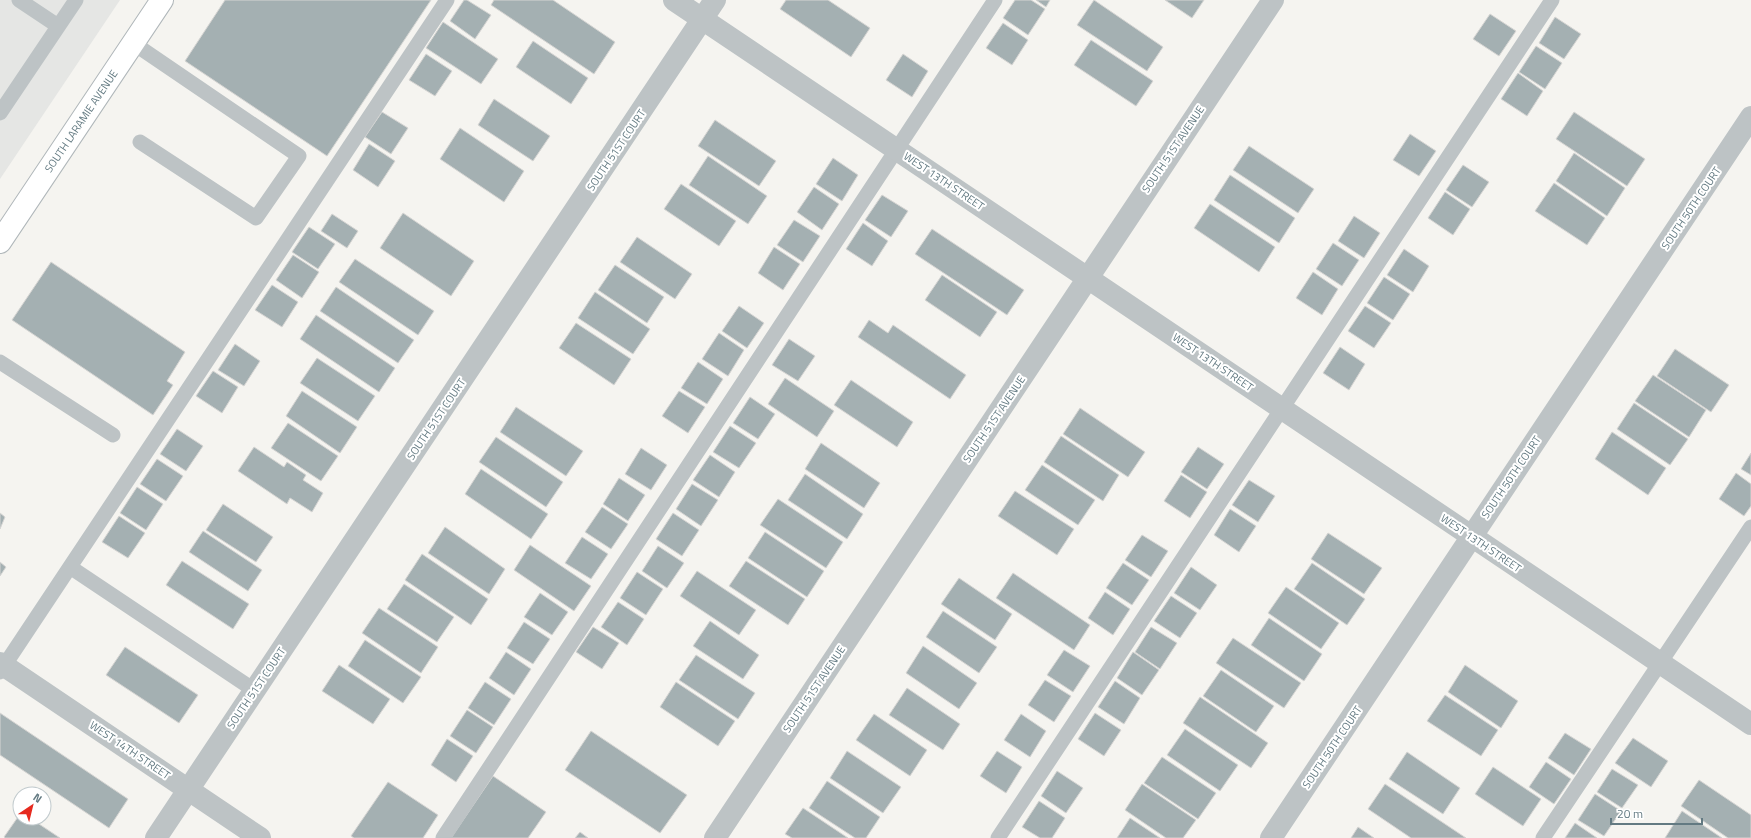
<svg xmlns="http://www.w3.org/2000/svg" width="1751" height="838" viewBox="0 0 1751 838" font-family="'Titillium Web',sans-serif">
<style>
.built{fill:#e5e6e4}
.building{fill:#a4b0b2;stroke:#d6d5d3}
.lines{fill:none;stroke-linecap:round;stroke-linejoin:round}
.secondary-casing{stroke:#b0b7ba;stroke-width:24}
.lane{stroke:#bdc3c5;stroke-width:15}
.street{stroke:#bdc3c5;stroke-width:22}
.secondary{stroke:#fff;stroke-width:22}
.labels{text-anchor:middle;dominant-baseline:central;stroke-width:4;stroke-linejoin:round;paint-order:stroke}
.street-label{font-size:11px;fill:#637a82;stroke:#fff}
</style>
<rect width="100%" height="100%" fill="#f5f4f0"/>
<!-- built -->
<path class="built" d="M 0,0 L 120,0 L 0,179 Z"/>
<!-- building -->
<path class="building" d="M 225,0 L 431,0 L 327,156 L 185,61 Z
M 464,0 L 467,0 L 491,15 L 475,39 L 450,21 Z
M 494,0 L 553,0 L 615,42 L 594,74 L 491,5 Z
M 786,0 L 828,0 L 870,28 L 851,57 L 780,9 Z
M 1015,0 L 1031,0 L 1045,9 L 1028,35 L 1003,18 Z
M 1036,0 L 1050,0 L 1046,7 Z
M 1094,0 L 1163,47 L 1147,71 L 1077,25 Z
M 1165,0 L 1204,0 L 1192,18 Z
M 1490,14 L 1516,31 L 1499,56 L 1473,39 Z
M 1555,17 L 1581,34 L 1564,59 L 1539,43 Z
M 443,22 L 498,59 L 481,84 L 426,48 Z
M 1003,23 L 1028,40 L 1012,65 L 986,48 Z
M 1091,40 L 1153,81 L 1136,106 L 1074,65 Z
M 533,41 L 588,78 L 571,104 L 516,67 Z
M 1536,46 L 1562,63 L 1545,89 L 1519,72 Z
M 426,54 L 452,71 L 435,96 L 409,80 Z
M 903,54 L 928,71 L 912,97 L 886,80 Z
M 1518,73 L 1543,91 L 1527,116 L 1501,99 Z
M 494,99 L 550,136 L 533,161 L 478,125 Z
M 382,112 L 408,128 L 391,154 L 365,137 Z
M 1574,112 L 1645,159 L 1627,186 L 1556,139 Z
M 715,120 L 776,161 L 759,186 L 698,146 Z
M 460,128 L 524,171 L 504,202 L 440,159 Z
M 1410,134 L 1436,151 L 1419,176 L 1393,160 Z
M 369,144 L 395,161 L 378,187 L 353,170 Z
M 1249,146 L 1314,189 L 1298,213 L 1233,170 Z
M 1574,153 L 1625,188 L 1607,216 L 1556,181 Z
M 708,156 L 767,196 L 748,224 L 689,185 Z
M 833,158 L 858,175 L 842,201 L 816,184 Z
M 1463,165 L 1489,182 L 1472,207 L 1446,190 Z
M 1230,175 L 1295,218 L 1279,243 L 1214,200 Z
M 1554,183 L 1605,218 L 1587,245 L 1535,211 Z
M 681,184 L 736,221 L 719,246 L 664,209 Z
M 814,187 L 839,204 L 822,230 L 797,212 Z
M 1445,192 L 1470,209 L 1453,235 L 1428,218 Z
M 882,195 L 908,211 L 891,237 L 865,220 Z
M 1210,204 L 1275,247 L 1259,272 L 1194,228 Z
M 403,213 L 474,261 L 451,296 L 380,248 Z
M 332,214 L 358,231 L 347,248 L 321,231 Z
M 1354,216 L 1380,233 L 1364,258 L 1338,241 Z
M 794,220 L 820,236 L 803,262 L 777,245 Z
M 863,223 L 888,241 L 872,266 L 846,249 Z
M 309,227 L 335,244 L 318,269 L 292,252 Z
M 932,229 L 1024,290 L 1007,315 L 915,254 Z
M 637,237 L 692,274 L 675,299 L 620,262 Z
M 1333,243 L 1359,260 L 1342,286 L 1316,269 Z
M 774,247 L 800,264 L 783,290 L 758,273 Z
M 1404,249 L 1429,266 L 1413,292 L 1387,275 Z
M 293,255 L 319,272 L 302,298 L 276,280 Z
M 355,259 L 434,311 L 418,335 L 339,282 Z
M 51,262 L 185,352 L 167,381 L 173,385 L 153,415 L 12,320 Z
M 615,265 L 664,297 L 647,323 L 598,290 Z
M 1313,272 L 1338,289 L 1322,315 L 1296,298 Z
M 942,275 L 997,312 L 980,337 L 925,300 Z
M 1384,277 L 1410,294 L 1393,320 L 1367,303 Z
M 272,285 L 298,302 L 282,327 L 255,310 Z
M 336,287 L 414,340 L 398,363 L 320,311 Z
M 595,292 L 650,329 L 633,354 L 578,318 Z
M 739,306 L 764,323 L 747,348 L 722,331 Z
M 1365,306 L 1391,323 L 1374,348 L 1348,331 Z
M 316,315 L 395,368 L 379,392 L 300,339 Z
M 869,320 L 888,333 L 893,325 L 966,375 L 950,399 L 858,337 Z
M 576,323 L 631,359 L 614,385 L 559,348 Z
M 719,333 L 744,350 L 728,376 L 702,359 Z
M 789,339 L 815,356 L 798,381 L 772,365 Z
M 235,344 L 260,361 L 244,386 L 218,370 Z
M 1340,347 L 1365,364 L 1349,390 L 1323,373 Z
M 1675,349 L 1729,385 L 1711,412 L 1657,376 Z
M 317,358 L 375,396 L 358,421 L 300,383 Z
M 698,362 L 723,379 L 707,404 L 681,388 Z
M 213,371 L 238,387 L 222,413 L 196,396 Z
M 1653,375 L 1706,410 L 1689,437 L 1635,401 Z
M 785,378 L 834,411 L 817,437 L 768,404 Z
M 851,380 L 913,422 L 897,447 L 834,405 Z
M 302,391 L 357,427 L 340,453 L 286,416 Z
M 679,391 L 705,407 L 688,433 L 662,416 Z
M 750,397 L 775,414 L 758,439 L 733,423 Z
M 1634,403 L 1688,439 L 1670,465 L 1617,429 Z
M 516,407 L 583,451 L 566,476 L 500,432 Z
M 1080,408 L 1145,452 L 1128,477 L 1063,434 Z
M 288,423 L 338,456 L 321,481 L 271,448 Z
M 730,426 L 756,443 L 739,468 L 713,452 Z
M 177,429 L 203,446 L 186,471 L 160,454 Z
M 1612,432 L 1666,468 L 1648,495 L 1595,459 Z
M 1061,436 L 1119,475 L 1103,501 L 1044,462 Z
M 496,437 L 563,482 L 546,507 L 479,462 Z
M 821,443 L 880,483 L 864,508 L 805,469 Z
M 254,447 L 284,467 L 287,462 L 306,475 L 303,480 L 323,493 L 312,512 L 290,498 L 287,504 L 238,471 Z
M 1198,447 L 1224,464 L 1207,489 L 1181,472 Z
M 641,448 L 667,465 L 651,490 L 625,474 Z
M 1751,453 L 1751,475 L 1741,469 Z
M 710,455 L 735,472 L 719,497 L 693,480 Z
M 157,459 L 183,476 L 166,501 L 140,484 Z
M 1042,465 L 1095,500 L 1078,525 L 1025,490 Z
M 481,469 L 548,514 L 531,539 L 465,494 Z
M 1736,473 L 1751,484 L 1751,506 L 1744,516 L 1719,499 Z
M 805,474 L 863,514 L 847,539 L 788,500 Z
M 1181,475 L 1207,492 L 1190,518 L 1164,501 Z
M 619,478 L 645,495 L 628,521 L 603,504 Z
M 1249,480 L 1275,496 L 1258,522 L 1232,505 Z
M 692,484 L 718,500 L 701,526 L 676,509 Z
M 137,487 L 163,504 L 146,530 L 120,513 Z
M 1015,491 L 1074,529 L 1057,555 L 998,516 Z
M 778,499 L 843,542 L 826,568 L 760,525 Z
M 223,504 L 273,537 L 256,562 L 206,530 Z
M 602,507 L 628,524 L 611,549 L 585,532 Z
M 1230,509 L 1256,526 L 1239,552 L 1214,535 Z
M 0,513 L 5,517 L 0,529 Z
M 673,513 L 699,530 L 682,556 L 656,539 Z
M 119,516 L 145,533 L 128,558 L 102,542 Z
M 445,527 L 505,569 L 489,594 L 428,553 Z
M 203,531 L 262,570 L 248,591 L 189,552 Z
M 765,532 L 824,571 L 807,597 L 748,558 Z
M 1328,533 L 1382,568 L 1364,594 L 1311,559 Z
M 1142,535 L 1168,551 L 1151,577 L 1125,560 Z
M 582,537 L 608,554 L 591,579 L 565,563 Z
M 530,545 L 591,586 L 574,611 L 514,570 Z
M 658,546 L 684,563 L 667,588 L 642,571 Z
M 422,554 L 488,599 L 471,625 L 405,580 Z
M 182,561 L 249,604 L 233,629 L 166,585 Z
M 746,561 L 805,599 L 788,625 L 729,586 Z
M 0,562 L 6,567 L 0,576 Z
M 1123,563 L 1149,580 L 1132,605 L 1106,588 Z
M 1312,563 L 1365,599 L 1347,625 L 1294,589 Z
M 1191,567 L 1217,585 L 1200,610 L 1174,593 Z
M 697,571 L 756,610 L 739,635 L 680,596 Z
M 637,572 L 663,589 L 646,615 L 620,598 Z
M 1013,573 L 1090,625 L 1074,650 L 996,598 Z
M 959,578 L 1012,614 L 995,640 L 941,604 Z
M 404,584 L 454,617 L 437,642 L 387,609 Z
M 1286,587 L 1339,623 L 1321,649 L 1268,613 Z
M 1105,592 L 1130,609 L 1113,635 L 1088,618 Z
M 540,593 L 568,612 L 552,635 L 524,617 Z
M 1171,596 L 1197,613 L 1180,638 L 1154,621 Z
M 618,602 L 644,619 L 627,645 L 601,627 Z
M 379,608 L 438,647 L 421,673 L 362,633 Z
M 943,611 L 997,647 L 979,673 L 926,637 Z
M 1269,618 L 1322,654 L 1304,681 L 1251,645 Z
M 710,621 L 759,655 L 743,679 L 693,646 Z
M 524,622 L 550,639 L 533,664 L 507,648 Z
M 593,627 L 619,643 L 602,669 L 576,652 Z
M 1151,627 L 1177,643 L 1160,669 L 1135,652 Z
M 1233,638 L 1301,683 L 1284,708 L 1216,663 Z
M 365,640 L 421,677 L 403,703 L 348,666 Z
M 923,646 L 977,683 L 959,709 L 906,673 Z
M 125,647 L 198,695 L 179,723 L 106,675 Z
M 1064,650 L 1090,666 L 1073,692 L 1047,675 Z
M 506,652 L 531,669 L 514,695 L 489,678 Z
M 1133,652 L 1159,670 L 1142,695 L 1117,678 Z
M 696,655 L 755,693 L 738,719 L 679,680 Z
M 339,665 L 390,699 L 373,724 L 322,691 Z
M 1465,665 L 1518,701 L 1501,728 L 1448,692 Z
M 1221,670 L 1274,706 L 1256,732 L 1203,696 Z
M 1045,680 L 1071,696 L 1054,722 L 1028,705 Z
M 1115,681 L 1140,698 L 1124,724 L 1098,707 Z
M 485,682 L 511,699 L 494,725 L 468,708 Z
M 676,682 L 735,721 L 718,746 L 660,707 Z
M 907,688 L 960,724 L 943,750 L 889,715 Z
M 1445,695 L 1498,730 L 1481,756 L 1427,721 Z
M 1200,697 L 1268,743 L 1251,768 L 1183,723 Z
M 467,710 L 493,727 L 476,753 L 450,736 Z
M 0,713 L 128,799 L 109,828 L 0,755 Z
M 1095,713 L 1121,730 L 1104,756 L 1078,739 Z
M 874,714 L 927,750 L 910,776 L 856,740 Z
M 1021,714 L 1046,731 L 1030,757 L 1004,740 Z
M 1185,729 L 1238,765 L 1220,791 L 1167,755 Z
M 591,731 L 687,795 L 660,833 L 565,770 Z
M 1565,733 L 1591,749 L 1574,775 L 1548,758 Z
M 1633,738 L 1668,761 L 1651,787 L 1615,763 Z
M 447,739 L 473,756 L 456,782 L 431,765 Z
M 847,751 L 901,787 L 883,813 L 830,778 Z
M 997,751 L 1022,767 L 1006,793 L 980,776 Z
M 1407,752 L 1460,788 L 1443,814 L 1389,779 Z
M 1162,757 L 1216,793 L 1198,819 L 1144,783 Z
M 1546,762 L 1571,779 L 1554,804 L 1529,787 Z
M 1493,767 L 1541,799 L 1523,826 L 1475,794 Z
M 1612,769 L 1638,785 L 1622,808 L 1597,792 Z
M 1057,771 L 1083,788 L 1066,813 L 1041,796 Z
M 493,776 L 546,812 L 528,838 L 451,838 Z
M 1699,780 L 1751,815 L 1751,838 L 1728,838 L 1681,806 Z
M 827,781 L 880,817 L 866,838 L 855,838 L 809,808 Z
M 388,782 L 438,815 L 423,838 L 354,838 L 351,836 Z
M 1142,784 L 1196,820 L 1183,838 L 1166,838 L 1125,810 Z
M 1385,784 L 1466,838 L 1411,838 L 1368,809 Z
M 1595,794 L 1621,811 L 1604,836 L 1578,820 Z
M 1039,801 L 1065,818 L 1052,838 L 1040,838 L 1022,827 Z
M 803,808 L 848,838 L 792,838 L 785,834 Z
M 1682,811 L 1722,838 L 1665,838 Z
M 20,814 L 20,818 L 30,818 L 60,838 L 5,838 L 4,837 Z
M 1130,818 L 1160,838 L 1117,838 Z
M 1575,823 L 1597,838 L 1565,838 Z
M 1358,827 L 1374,838 L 1351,838 Z
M 580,832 L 588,838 L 575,838 Z"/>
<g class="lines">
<defs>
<path id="secondary" d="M 0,242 L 162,0"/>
</defs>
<!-- secondary casing -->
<use href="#secondary" class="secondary-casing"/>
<!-- lane -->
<path class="lane" d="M 19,0 L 58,26
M 133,43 L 299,156 L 256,218 L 140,142
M 0,113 L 76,0
M 0,362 L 113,435
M 70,567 L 254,690
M 0,672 L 447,0
M 443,838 L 995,0
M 998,838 L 1552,0
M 1543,838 L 1751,527"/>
<!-- street -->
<path class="street" d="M 674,0 L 1751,724
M 0,663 L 260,838
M 156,838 L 715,0
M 715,838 L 1273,0
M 1271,838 L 1751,117"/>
<!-- secondary -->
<use href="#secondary" class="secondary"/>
</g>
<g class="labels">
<!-- street labels -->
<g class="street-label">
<text transform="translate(81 121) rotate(-56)">SOUTH LARAMIE AVENUE</text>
<text transform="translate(1173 149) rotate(-56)">SOUTH 51ST AVENUE</text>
<text transform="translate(616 150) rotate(-56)">SOUTH 51ST COURT</text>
<text transform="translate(944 181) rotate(34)">WEST 13TH STREET</text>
<text transform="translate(1691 208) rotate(-56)">SOUTH 50TH COURT</text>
<text transform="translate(1213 362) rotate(34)">WEST 13TH STREET</text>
<text transform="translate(436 419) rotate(-56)">SOUTH 51ST COURT</text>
<text transform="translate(994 419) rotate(-56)">SOUTH 51ST AVENUE</text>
<text transform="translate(1511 477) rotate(-56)">SOUTH 50TH COURT</text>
<text transform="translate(1481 543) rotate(34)">WEST 13TH STREET</text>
<text transform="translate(256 688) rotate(-56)">SOUTH 51ST COURT</text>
<text transform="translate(814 689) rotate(-56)">SOUTH 51ST AVENUE</text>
<text transform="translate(1332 747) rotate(-56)">SOUTH 50TH COURT</text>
<text transform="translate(130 750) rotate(34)">WEST 14TH STREET</text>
</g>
</g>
<!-- north arrow -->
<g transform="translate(32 806) rotate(35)"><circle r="19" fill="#ffffff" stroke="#c1cacd"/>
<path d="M0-3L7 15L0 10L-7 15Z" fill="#e62a1f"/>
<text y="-6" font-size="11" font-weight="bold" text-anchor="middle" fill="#637a82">N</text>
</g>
<!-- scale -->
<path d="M1611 818v6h91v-6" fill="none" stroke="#637a82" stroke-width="2"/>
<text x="1617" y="818" font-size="12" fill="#637a82" stroke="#ffffff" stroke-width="3" paint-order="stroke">20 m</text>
</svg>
